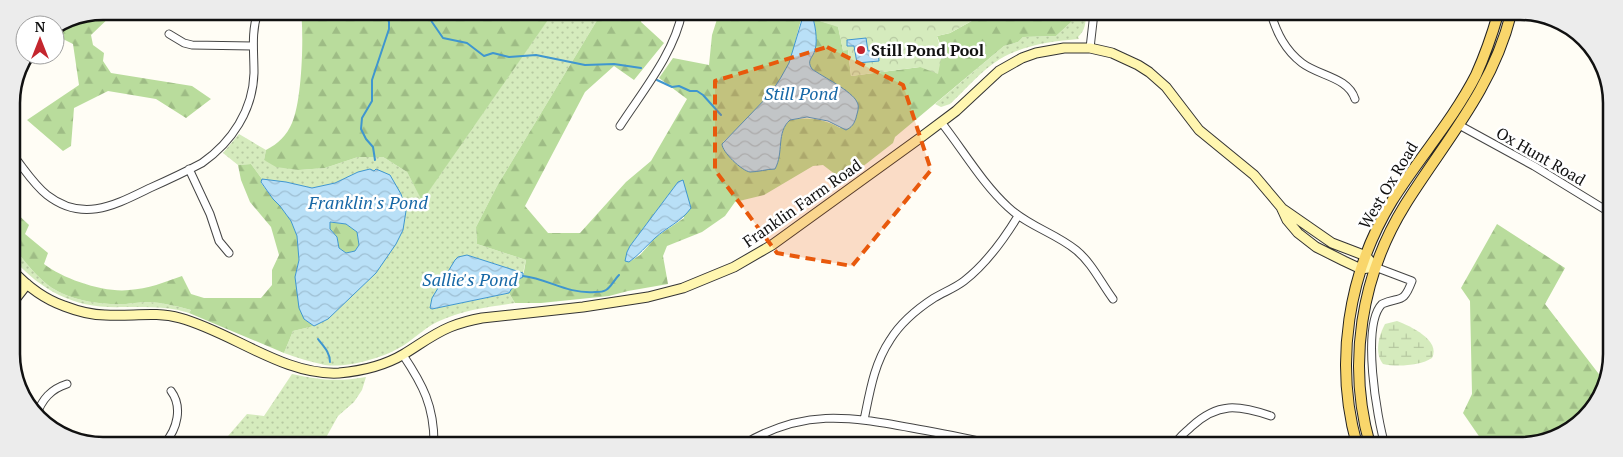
<svg xmlns="http://www.w3.org/2000/svg" width="1623" height="457" viewBox="0 0 1623 457" font-family="'PT Serif',serif">
<style>
.grass{fill:url(#grass-dots)}
.forest{fill:url(#forest-firs);fill-rule:evenodd}
.wetland{fill:url(#wetland-marsh)}
.park{fill:url(#park-crowns)}
.water{fill:url(#water-waves);stroke:#3f96cf;fill-rule:evenodd}
.lines{fill:none;stroke-linecap:round;stroke-linejoin:round}
.stream{stroke:#3f96cf;stroke-width:2}
.street-casing{stroke:#444;stroke-width:9}
.secondary-casing{stroke:#333;stroke-width:11}
.primary-casing{stroke:#222;stroke-width:12}
.street{stroke:#fff;stroke-width:7}
.secondary{stroke:#fff6b0;stroke-width:9}
.primary{stroke:#f9d66b;stroke-width:10}
.marked{fill:#e8590c;fill-opacity:0.2;stroke:#e8590c;stroke-width:4;stroke-dasharray:10 6;stroke-linejoin:round}
.poi-dot{fill:#c4262e;stroke:#fff;stroke-width:2}
.labels{text-anchor:middle;dominant-baseline:central;stroke-width:5;stroke-linejoin:round;paint-order:stroke}
.poi-label{font-size:16px;font-weight:bold;fill:#111;stroke:#fff;text-anchor:start}
.street-label{font-size:16px;fill:#111;stroke:#fff}
.water-label{font-size:18px;font-style:italic;fill:#1768a6;stroke:#fff}
.rim{fill:none;stroke:#111;stroke-width:2.5}
</style>
<defs>
<pattern id="grass-dots" width="8" height="8" patternUnits="userSpaceOnUse" patternTransform="scale(1.25)"><rect width="8" height="8" fill="#d5ebbd"/><path d="M2 2h.1M6 6h.1" fill="none" stroke="#b6c8a1" stroke-width="1.8" stroke-linecap="round"/></pattern>
<pattern id="forest-firs" width="22" height="20" patternUnits="userSpaceOnUse" patternTransform="scale(1.25)"><rect width="22" height="20" fill="#b9dc9c"/><path d="M5 1l3.5 6h-7zM16 11l3.5 6h-7z" fill="#9ebc85"/></pattern>
<pattern id="wetland-marsh" width="20" height="14" patternUnits="userSpaceOnUse" patternTransform="scale(1.25)"><rect width="20" height="14" fill="#d5ebbd"/><path d="M1 5h8M5 5V1M11 12h8M15 12V8" fill="none" stroke="#b6c8a1"/></pattern>
<pattern id="park-crowns" width="20" height="18" patternUnits="userSpaceOnUse" patternTransform="scale(1.25)"><rect width="20" height="18" fill="#d5ebbd"/><path d="M2 6a3 3 0 1 1 6 0M12 15a3 3 0 1 1 6 0" fill="none" stroke="#b6c8a1"/></pattern>
<pattern id="water-waves" width="16" height="10" patternUnits="userSpaceOnUse" patternTransform="scale(1.25)"><rect width="16" height="10" fill="#b9e0f7"/><path d="M0 5q4-4 8 0t8 0" fill="none" stroke="#9ebfd3"/></pattern>
</defs>
<rect width="100%" height="100%" fill="#fffdf5"/>
<!-- grass -->
<path class="grass" d="M 553,12 L 602,12 L 497,186 L 476,227 L 477,244 L 526,260 L 523,273 L 467,255 L 430,307 L 432,309 L 509,293 L 515,303 C 488,307 462,310 437,322 C 423,329 412,341 399,348 C 380,359 346,368 325,365 C 311,362 297,358 284,353 L 293,331 L 314,326 L 328,319 L 376,273 L 374,171 L 358,172 L 335,183 L 312,188 L 286,182 L 262,179 L 251,164 L 238,165 L 223,153 L 239,134 L 266,150 L 264,160 L 299,170 L 325,168 L 358,157 L 383,157 L 407,172 L 422,200 Z
M 1081,13 L 1086,13 C 1086,22 1085,31 1078,37 L 1079,39 C 1052,41 1024,45 1000,59 C 982,70 966,89 950,104 L 941,107 L 935,104 L 1004,46 L 1018,42 L 1023,37 L 1056,36 Z
M 12,246 C 24,260 36,277 52,288 C 72,301 102,305 126,304 C 134,303 142,302 149,302 C 164,303 177,306 191,310 L 189,313 C 168,306 147,307 124,307 C 76,309 44,293 12,258 Z
M 292,374 C 320,380 337,382 366,377 L 362,390 L 354,402 L 338,416 L 323,443 L 299,441 L 297,443 L 222,443 L 247,414 L 264,416 Z"/>
<!-- forest -->
<path class="forest" d="M 103,11 L 116,11 L 91,35 L 93,45 L 104,53 L 103,61 L 111,73 L 192,86 L 211,99 L 186,118 L 156,99 L 108,91 L 74,108 L 71,146 L 63,151 L 27,120 L 79,85 L 73,44 L 55,35 L 55,27 L 68,19 L 73,22 C 84,19 93,13 103,11 Z
M 301,12 L 525,12 L 550,17 L 422,201 L 407,172 L 383,157 L 358,157 L 325,168 L 299,170 L 276,167 L 264,160 L 266,150 C 278,144 287,135 292,123 C 302,101 304,36 301,12 Z
M 602,12 L 642,12 L 641,22 L 664,43 L 634,80 L 614,66 L 585,92 L 525,206 L 548,233 L 580,233 L 626,182 L 651,161 L 687,99 L 659,78 L 673,58 L 709,65 L 712,35 L 719,13 L 804,13 C 797,28 796,45 790,61 C 777,93 748,119 723,142 L 771,169 L 775,169 C 784,153 776,132 790,120 C 810,117 822,118 840,128 L 855,122 L 858,105 C 854,100 850,94 844,91 C 837,85 812,74 809,65 C 808,59 813,56 815,51 C 818,41 814,29 813,19 L 838,26 L 843,50 L 848,50 L 851,76 L 920,67 L 941,46 L 937,36 L 950,33 L 986,13 L 1081,13 L 1056,36 L 1023,37 L 1018,42 L 1004,46 L 895,137 L 893,143 L 844,181 L 823,165 L 813,166 L 764,195 L 735,202 L 725,216 L 702,232 L 667,246 L 663,256 L 668,284 L 628,291 L 609,296 L 541,303 L 515,303 L 509,293 L 517,280 L 523,277 L 526,260 L 477,244 L 476,227 L 497,186 ZM 678,182 L 684,218 L 656,237 L 640,255 L 629,262 L 627,252 L 630,246 Z
M 251,164 L 262,179 L 261,183 L 273,199 L 280,206 L 291,221 L 297,236 L 299,260 L 295,277 L 304,319 L 314,326 L 293,331 L 284,353 L 189,313 L 191,310 C 177,306 164,303 149,302 C 141,302 134,303 126,304 C 102,305 72,301 52,288 C 36,277 24,260 12,246 L 12,209 L 29,225 L 25,234 L 48,253 L 44,264 C 63,279 105,293 129,290 C 148,289 165,282 182,276 L 191,294 L 204,298 L 261,298 L 272,285 L 272,270 L 279,255 L 271,227 L 250,202 L 241,180 L 238,165 Z
M 329,222 L 346,224 L 357,232 L 359,245 L 355,251 L 346,253 L 339,248 L 337,237 L 330,229 Z
M 1497,224 L 1565,268 L 1545,304 L 1605,382 L 1576,427 L 1525,446 L 1485,445 L 1463,413 L 1472,394 L 1470,301 L 1461,288 Z"/>
<!-- wetland -->
<path class="wetland" d="M 1397,321 C 1410,326 1441,340 1432,358 C 1420,366 1396,367 1383,364 C 1374,353 1379,335 1385,324 Z"/>
<!-- park -->
<path class="park" d="M 811,13 L 986,13 L 950,33 L 937,36 L 942,54 L 938,74 L 920,67 L 851,76 L 848,50 L 843,51 L 838,27 L 813,19 Z"/>
<!-- water -->
<path class="water" d="M 804,13 L 811,13 C 815,22 818,40 815,50 C 813,58 806,60 812,69 C 823,77 852,91 857,102 C 860,107 857,113 856,118 C 854,124 852,127 846,130 L 828,121 L 807,117 L 790,120 C 776,132 784,153 775,169 C 767,169 758,172 750,172 C 742,171 722,152 722,144 L 770,94 L 780,79 L 789,63 Z
M 866,38 L 868,51 L 878,50 L 879,61 L 857,63 L 854,46 L 847,46 L 847,40 Z
M 370,169 L 374,171 L 376,169 L 390,175 L 401,194 L 406,211 L 403,230 L 396,244 L 376,273 L 328,319 L 314,326 L 304,319 L 299,308 L 295,277 L 299,260 L 297,236 L 291,221 L 280,206 L 273,199 L 261,182 L 262,179 L 286,182 L 312,188 L 335,183 L 358,172 ZM 330,222 L 346,224 L 357,232 L 359,245 L 355,251 L 346,253 L 339,248 L 337,237 L 330,229 Z
M 683,180 L 691,208 C 681,222 667,227 655,238 C 646,246 639,255 629,262 L 625,261 L 627,252 L 630,246 L 678,182 Z
M 467,255 L 523,273 L 523,277 L 517,280 L 509,293 L 432,309 L 430,308 L 432,298 L 455,260 L 458,257 Z"/>
<g class="lines">
<!-- stream -->
<path class="stream" d="M 403,12 L 413,17 L 418,12
M 422,12 L 428,13 L 432,22 L 443,38 L 467,43 L 484,56 L 493,53 L 509,57 L 536,55 L 585,65 L 614,64 L 641,68
M 386,18 C 394,20 398,19 402,12
M 657,80 L 672,87 L 679,86 L 690,91 L 697,91 L 703,95 L 721,115
M 375,160 L 373,147 L 366,139 L 361,129 L 362,118 L 372,101 L 372,80 L 389,29 L 389,22 L 385,12
M 523,276 C 549,279 566,294 595,292 C 599,292 603,292 606,290 C 611,287 614,280 619,275
M 318,339 C 323,346 330,352 330,362"/>
<defs>
<path id="street" d="M 1271,14 C 1277,33 1285,50 1302,63 C 1319,76 1348,77 1355,99
M 169,34 L 184,43 L 192,45 L 252,46
M 1090,48 L 1094,13
M 941,122 C 963,150 982,183 1008,207 C 1028,226 1055,233 1076,250 C 1092,263 1101,283 1113,299
M 1459,125 L 1534,166 L 1609,212
M 620,126 C 642,92 675,52 682,12
M 12,154 C 23,167 33,184 47,195 C 83,223 115,205 150,188 C 168,180 185,172 202,163 C 232,142 253,110 254,73 C 254,51 251,32 258,12
M 189,169 L 210,214 L 219,241 L 229,253
M 1375,267 L 1412,281 C 1403,305 1400,296 1382,304 C 1361,325 1377,419 1385,445
M 403,355 C 423,385 434,406 434,443
M 36,416 C 42,399 51,389 67,384
M 864,420 C 870,391 874,364 890,340 C 901,322 917,309 934,298 C 944,292 955,288 964,281 C 986,264 1004,239 1018,216
M 165,443 C 177,429 183,407 171,391
M 744,444 C 803,409 847,416 912,428 C 941,433 969,439 998,445
M 1175,445 C 1178,437 1185,433 1191,427 C 1218,402 1238,405 1271,416"/>
<path id="secondary" d="M 1283,209 L 1332,243 L 1366,256 L 1375,267
M 12,270 C 26,285 44,299 64,306 C 77,311 91,315 105,315 C 130,317 155,311 180,318 C 232,332 284,376 339,373 C 362,371 384,366 404,354 C 419,345 433,334 450,327 C 460,323 471,320 482,318 L 583,307 L 648,297 L 683,288 L 734,267 L 772,245 L 920,138 L 956,111 L 999,71 L 1022,58 L 1036,53 L 1064,48 L 1090,48 L 1112,53 L 1138,65 L 1149,72 L 1166,87 L 1199,130 L 1254,175 L 1281,207 L 1287,220 L 1298,233 L 1316,247 L 1344,261 L 1361,269 L 1375,267
M 13,302 L 27,284"/>
<path id="primary" d="M 1357,445 C 1334,363 1348,273 1392,201 C 1419,158 1453,120 1476,75 C 1485,55 1492,35 1498,14
M 1370,445 C 1347,364 1361,276 1405,205 C 1445,141 1492,90 1511,14"/>
</defs>
<!-- street casing -->
<use href="#street" class="street-casing"/>
<!-- secondary casing -->
<use href="#secondary" class="secondary-casing"/>
<!-- primary casing -->
<use href="#primary" class="primary-casing"/>
<!-- street -->
<use href="#street" class="street"/>
<!-- secondary -->
<use href="#secondary" class="secondary"/>
<!-- primary -->
<use href="#primary" class="primary"/>
</g>
<!-- marked area -->
<path class="marked" d="M 827,47 L 903,85 L 931,170 L 852,266 L 777,253 L 715,170 L 715,81 Z"/>
<!-- markers -->
<circle class="poi-dot" cx="861" cy="50" r="5"/>
<g class="labels">
<!-- poi labels -->
<g class="poi-label">
<text x="871" y="50">Still Pond Pool</text>
</g>
<!-- street labels -->
<g class="street-label">
<text transform="translate(1541 156) rotate(30)">Ox Hunt Road</text>
<text transform="translate(1388 185) rotate(-59)">West Ox Road</text>
<text transform="translate(802 203) rotate(-35)">Franklin Farm Road</text>
</g>
<!-- water labels -->
<g class="water-label">
<text x="801" y="93">Still Pond</text>
<text x="368" y="202">Franklin's Pond</text>
<text x="470" y="279">Sallie's Pond</text>
</g>
</g>
<!-- crop -->
<path d="M0 0H1623V457H0ZM103 20H1520A83 83 0 0 1 1603 103V354A83 83 0 0 1 1520 437H103A83 83 0 0 1 20 354V103A83 83 0 0 1 103 20Z" fill="#ececec" fill-rule="evenodd"/>
<path class="rim" d="M103 20H1520A83 83 0 0 1 1603 103V354A83 83 0 0 1 1520 437H103A83 83 0 0 1 20 354V103A83 83 0 0 1 103 20Z"/>
<!-- north arrow -->
<g transform="translate(40 40)"><circle r="24" fill="#ffffff" stroke="#a0a0a0"/>
<path d="M0-4L9 19L0 12L-9 19Z" fill="#c4262e"/>
<text y="-8" font-size="14" font-weight="bold" text-anchor="middle" fill="#111111">N</text>
</g>
</svg>
